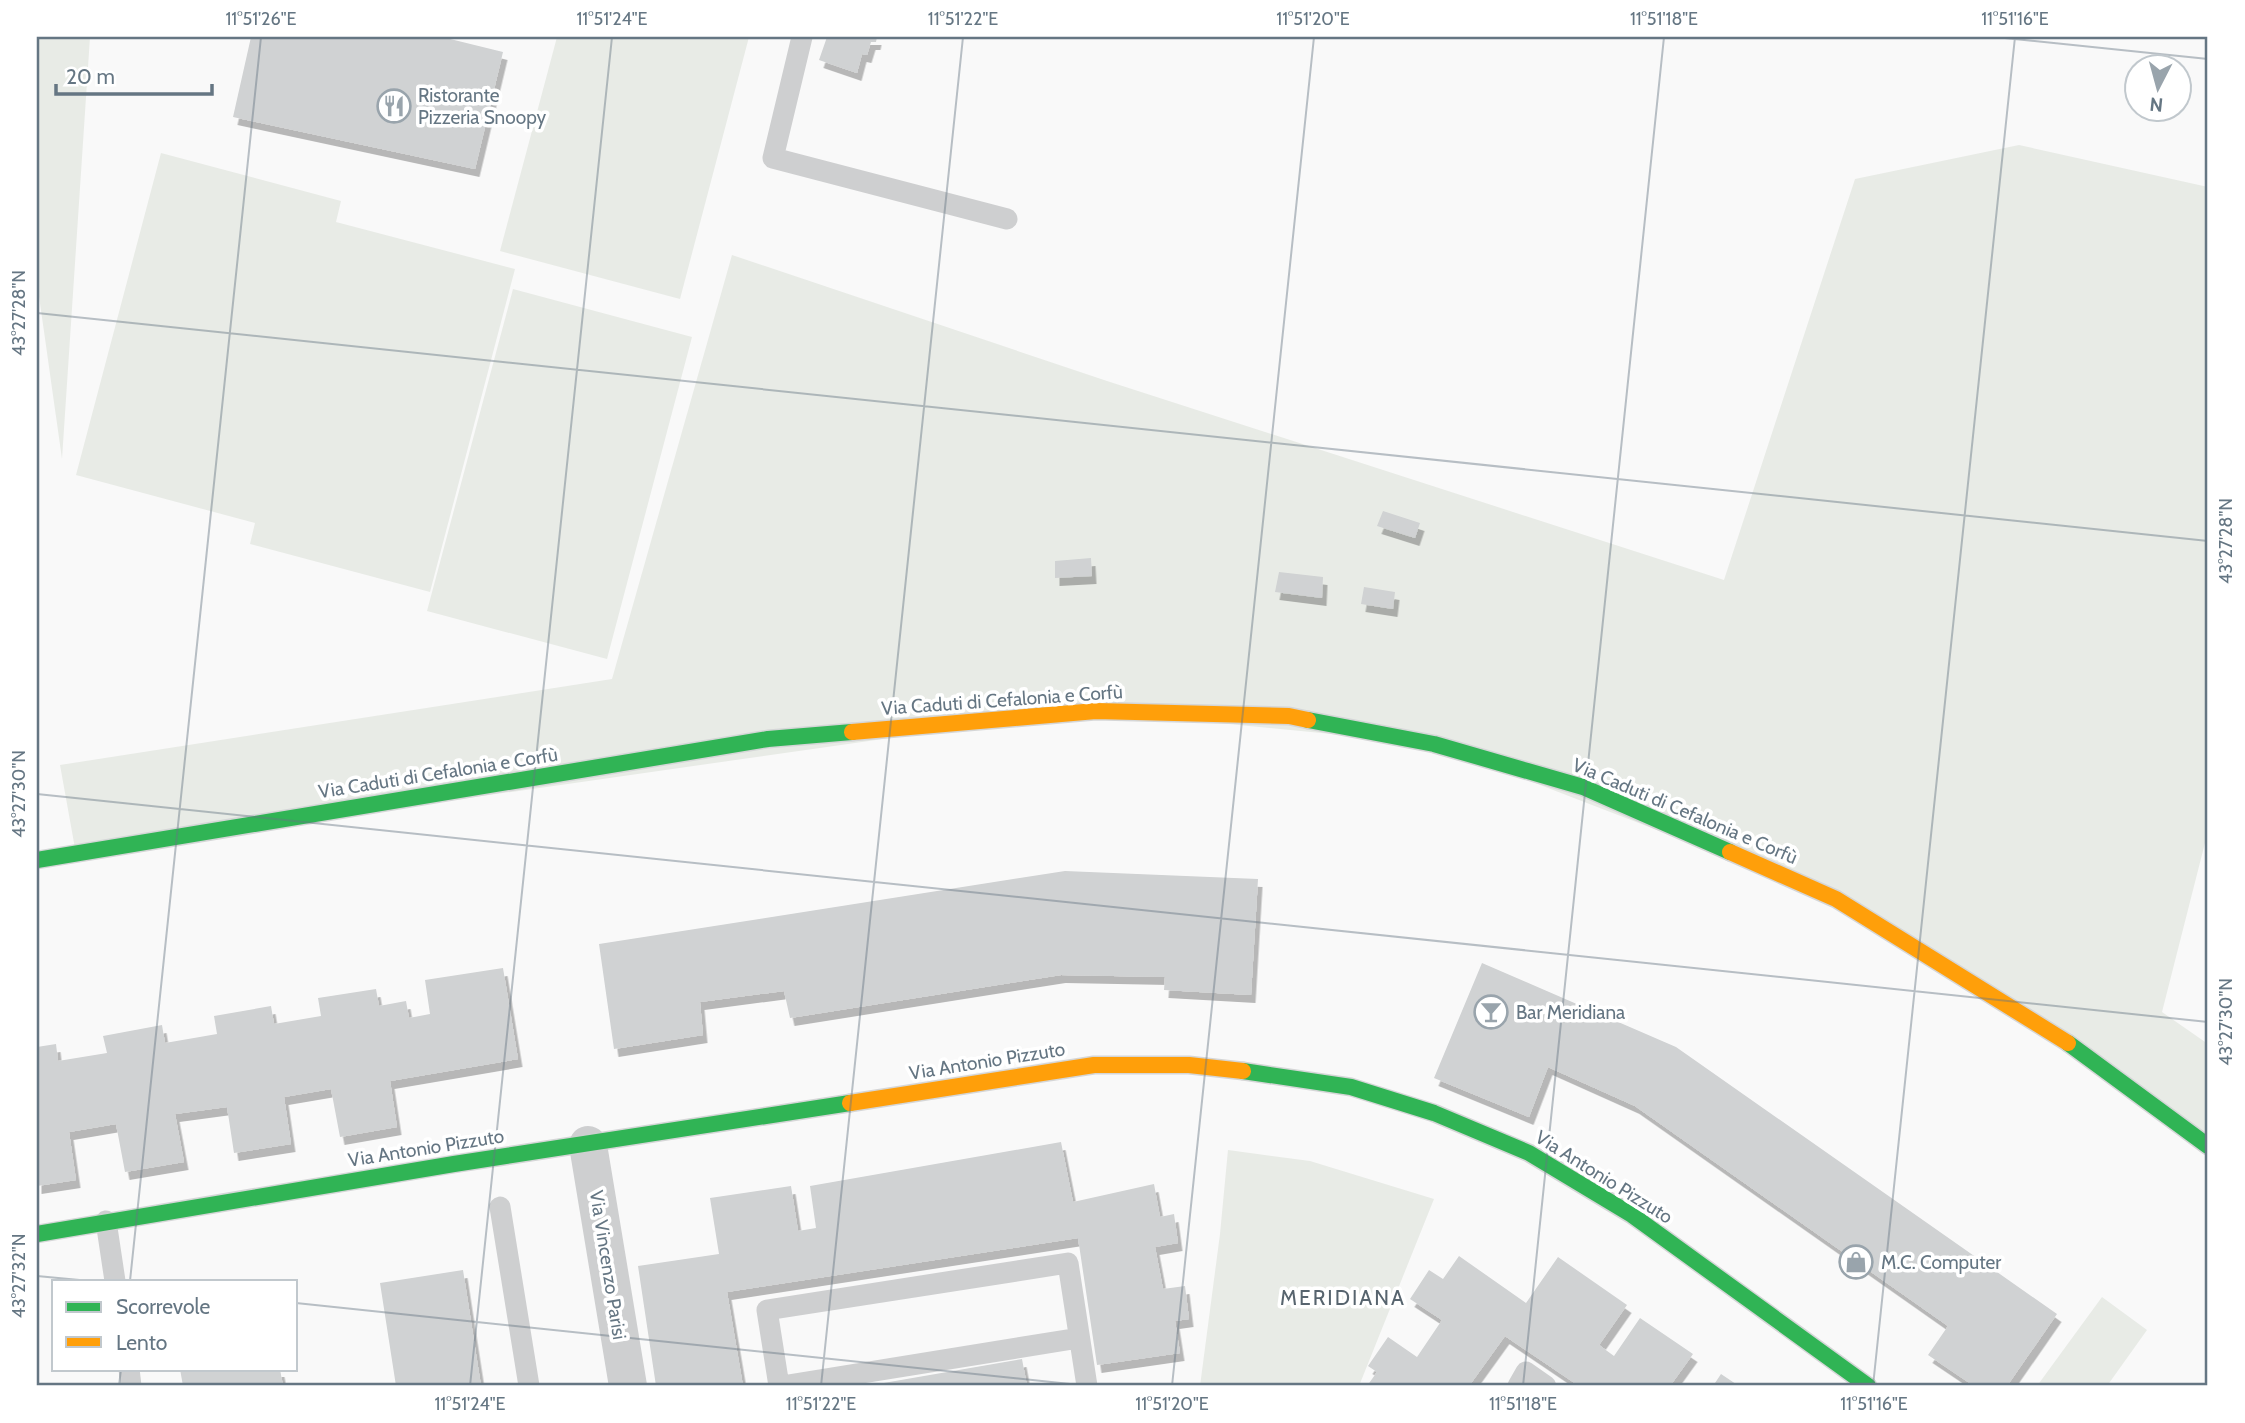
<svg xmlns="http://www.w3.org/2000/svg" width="2245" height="1423" viewBox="0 0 2245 1423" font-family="Cabin,sans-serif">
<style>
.green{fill:#e8ebe6}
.building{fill:#d0d2d3;filter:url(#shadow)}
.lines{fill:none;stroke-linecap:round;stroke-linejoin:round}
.fast-casing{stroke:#d5d6d7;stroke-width:19}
.slow-casing{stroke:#d5d6d7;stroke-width:19}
.lane{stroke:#cecfd0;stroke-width:21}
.street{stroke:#cecfd0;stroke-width:38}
.fast{stroke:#30b455;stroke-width:16}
.slow{stroke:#ff9f0a;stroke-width:16}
.ticks{fill:none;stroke:#657683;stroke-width:2;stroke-opacity:0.45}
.labels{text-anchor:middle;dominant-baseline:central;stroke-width:7;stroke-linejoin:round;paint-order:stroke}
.poi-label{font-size:19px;fill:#657683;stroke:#fff;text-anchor:start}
.street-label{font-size:19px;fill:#657683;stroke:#fff}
.neighbourhood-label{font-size:21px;letter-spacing:2px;fill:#57646e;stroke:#fff}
.neatline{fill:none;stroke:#657683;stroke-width:2.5}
.ticks-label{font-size:18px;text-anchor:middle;fill:#657683}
</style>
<defs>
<filter id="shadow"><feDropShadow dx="4.5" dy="8" stdDeviation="0" flood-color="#0004"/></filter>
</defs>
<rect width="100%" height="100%" fill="#f9f9f9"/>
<!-- green -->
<path class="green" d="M 37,37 L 90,37 L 62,459 L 37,282 Z
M 557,37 L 749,37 L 680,299 L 500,251 Z
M 2019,145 L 2208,187 L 2208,831 L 2162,1012 L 2208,1044 L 2208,1146 L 1836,899 L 1434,744 L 1086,710 L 76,854 L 60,765 L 612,679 L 732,255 L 1107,381 L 1724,580 L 1855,179 Z
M 161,153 L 341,201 L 336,222 L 515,269 L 430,592 L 250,544 L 255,523 L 76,475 Z
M 513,289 L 692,337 L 607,659 L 427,611 Z
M 1228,1150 L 1310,1161 L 1434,1199 L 1359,1386 L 1200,1386 L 1220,1234 Z
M 2102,1297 L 2147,1330 L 2107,1386 L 2037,1386 Z"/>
<!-- building -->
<path class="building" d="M 251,37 L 442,37 L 503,52 L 475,169 L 233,117 Z
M 827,37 L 877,37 L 876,42 L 871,42 L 867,55 L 862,54 L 857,73 L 819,60 Z
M 1383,511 L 1420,523 L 1415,538 L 1377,526 Z
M 1091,558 L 1092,576 L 1055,578 L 1055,561 Z
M 1279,572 L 1323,577 L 1322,598 L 1275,592 Z
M 1364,587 L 1395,592 L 1393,609 L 1361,604 Z
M 1065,871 L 1258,879 L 1251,995 L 1164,990 L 1165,977 L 1061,975 L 790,1018 L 784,991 L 700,1002 L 703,1035 L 614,1049 L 599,944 Z
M 1482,963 L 1676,1047 L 2057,1314 L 2007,1386 L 1974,1386 L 1928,1355 L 1948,1326 L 1635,1106 L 1548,1067 L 1529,1117 L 1434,1078 Z
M 503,968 L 518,1059 L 390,1081 L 397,1127 L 340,1137 L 331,1089 L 284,1097 L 291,1144 L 234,1153 L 227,1107 L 175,1114 L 184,1162 L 125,1172 L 116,1124 L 69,1132 L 76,1180 L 37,1186 L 37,1047 L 56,1044 L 58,1061 L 107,1053 L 103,1036 L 162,1025 L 165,1043 L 217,1034 L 214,1016 L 271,1006 L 274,1024 L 321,1016 L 318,998 L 376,989 L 379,1006 L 406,1001 L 409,1018 L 430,1014 L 425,980 Z
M 1061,1142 L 1073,1202 L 1154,1184 L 1160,1217 L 1174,1214 L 1178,1243 L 1155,1247 L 1163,1289 L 1185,1286 L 1189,1319 L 1175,1321 L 1180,1353 L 1097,1365 L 1078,1238 L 727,1292 L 743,1386 L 656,1386 L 638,1266 L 719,1254 L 710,1198 L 791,1186 L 798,1231 L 816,1228 L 810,1186 Z
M 1459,1256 L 1526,1303 L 1558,1257 L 1627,1305 L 1599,1345 L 1614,1356 L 1640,1318 L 1693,1354 L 1670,1386 L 1579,1386 L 1505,1336 L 1469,1386 L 1367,1386 L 1377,1372 L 1368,1366 L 1388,1337 L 1417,1357 L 1442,1320 L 1410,1299 L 1429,1270 L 1443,1279 Z
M 463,1270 L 481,1386 L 396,1386 L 380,1283 Z
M 1022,1359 L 1027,1386 L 872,1386 L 872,1385 Z
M 180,1369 L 280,1369 L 283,1386 L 183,1386 Z
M 1721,1374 L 1739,1386 L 1713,1386 Z"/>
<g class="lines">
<defs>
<path id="fast" d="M 1308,720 L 1434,744 L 1583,787 L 1730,852
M 37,860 L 768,739 L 852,732
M 2068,1043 L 2208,1146
M 1243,1071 L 1351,1087 L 1434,1113 L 1529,1153 L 1632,1215 L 1868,1386
M 37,1234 L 454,1164 L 850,1103"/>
<path id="slow" d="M 852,732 L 1096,711 L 1289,716 L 1308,720
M 1730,852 L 1836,899 L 2068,1043
M 850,1103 L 1094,1065 L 1189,1065 L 1243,1071"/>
</defs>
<!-- fast casing -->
<use href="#fast" class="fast-casing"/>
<!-- slow casing -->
<use href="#slow" class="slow-casing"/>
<!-- lane -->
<path class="lane" d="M 802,37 L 773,158 L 1007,219
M 500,1207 L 529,1386
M 106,1221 L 115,1281
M 129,1369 L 131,1386
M 779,1386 L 767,1310 L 1068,1263 L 1087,1386
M 782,1386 L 1079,1338
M 1518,1386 L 1526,1372 L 1546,1386"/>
<!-- street -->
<path class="street" d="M 588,1145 L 628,1386"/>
<!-- fast -->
<use href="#fast" class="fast"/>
<!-- slow -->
<use href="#slow" class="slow"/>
</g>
<!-- ticks -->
<path class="ticks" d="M 1995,37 L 2208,59M 37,313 L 2208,541M 37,794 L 2208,1022M 37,1276 L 90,1281M 130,1281 L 261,37M 296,1303 L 1089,1386M 119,1386 L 121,1369M 470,1386 L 612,37M 821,1386 L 963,37M 1172,1386 L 1314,37M 1523,1386 L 1664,37M 1873,1386 L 2015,37"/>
<!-- icons -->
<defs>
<symbol id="restaurant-ring" viewBox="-11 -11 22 22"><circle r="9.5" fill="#fff" stroke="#99a4ac" stroke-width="1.5"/><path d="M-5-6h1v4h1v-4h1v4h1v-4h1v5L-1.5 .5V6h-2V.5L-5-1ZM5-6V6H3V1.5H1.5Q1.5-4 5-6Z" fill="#99a4ac"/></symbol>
<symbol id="bar-ring" viewBox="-11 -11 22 22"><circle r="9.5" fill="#fff" stroke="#99a4ac" stroke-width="1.5"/><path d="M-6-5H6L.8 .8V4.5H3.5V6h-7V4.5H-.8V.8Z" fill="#99a4ac"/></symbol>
<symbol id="shop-ring" viewBox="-11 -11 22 22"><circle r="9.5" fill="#fff" stroke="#99a4ac" stroke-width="1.5"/><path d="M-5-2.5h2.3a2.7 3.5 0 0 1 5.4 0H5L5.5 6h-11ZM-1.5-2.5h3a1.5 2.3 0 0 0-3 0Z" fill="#99a4ac"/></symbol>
</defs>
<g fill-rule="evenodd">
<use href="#restaurant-ring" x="375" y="87" width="38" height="38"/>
<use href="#bar-ring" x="1472" y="993" width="38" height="38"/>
<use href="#shop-ring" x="1837" y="1243" width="38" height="38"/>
</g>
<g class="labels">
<!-- poi labels -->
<g class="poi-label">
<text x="418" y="95">Ristorante<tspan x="418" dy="22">Pizzeria Snoopy</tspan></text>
<text x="1516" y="1012">Bar Meridiana</text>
<text x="1881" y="1262">M.C. Computer</text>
</g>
<!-- street labels -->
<g class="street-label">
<text transform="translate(1002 700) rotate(-4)">Via Caduti di Cefalonia e Corfù</text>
<text transform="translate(438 773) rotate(-9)">Via Caduti di Cefalonia e Corfù</text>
<text transform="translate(1685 811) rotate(23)">Via Caduti di Cefalonia e Corfù</text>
<text transform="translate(987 1061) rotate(-9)">Via Antonio Pizzuto</text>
<text transform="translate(426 1148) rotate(-9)">Via Antonio Pizzuto</text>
<text transform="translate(1604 1177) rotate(32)">Via Antonio Pizzuto</text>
<text transform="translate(608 1265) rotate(81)">Via Vincenzo Parisi</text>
</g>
<!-- neighbourhood labels -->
<g class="neighbourhood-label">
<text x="1343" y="1297">MERIDIANA</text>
</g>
</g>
<!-- border -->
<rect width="2245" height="1423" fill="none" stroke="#ffffff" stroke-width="77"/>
<!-- legend -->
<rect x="52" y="1280" width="245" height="91" fill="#ffffff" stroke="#c1c8cd" stroke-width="2"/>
<rect x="66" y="1302" width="35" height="10" fill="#30b455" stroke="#c1c8cd" stroke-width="2"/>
<text x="116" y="1314" font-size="21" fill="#657683">Scorrevole</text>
<rect x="66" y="1337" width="35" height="10" fill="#ff9f0a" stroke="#c1c8cd" stroke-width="2"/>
<text x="116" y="1350" font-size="21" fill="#657683">Lento</text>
<!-- north arrow -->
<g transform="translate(2158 88) rotate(186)"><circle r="33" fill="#ffffff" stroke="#c1c8cd" stroke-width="2"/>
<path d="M0-5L12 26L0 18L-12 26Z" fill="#99a4ac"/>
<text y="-10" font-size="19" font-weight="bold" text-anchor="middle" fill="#657683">N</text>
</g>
<!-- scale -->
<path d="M56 84v10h156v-10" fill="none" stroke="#657683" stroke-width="3.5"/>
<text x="66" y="84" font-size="21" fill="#657683" stroke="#ffffff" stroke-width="5" paint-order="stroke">20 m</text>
<rect x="38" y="38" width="2168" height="1346" class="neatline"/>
<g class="ticks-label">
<text x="261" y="25">11°51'26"E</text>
<text x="612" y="25">11°51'24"E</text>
<text x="963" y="25">11°51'22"E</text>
<text x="1313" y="25">11°51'20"E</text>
<text x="1664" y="25">11°51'18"E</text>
<text x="2015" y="25">11°51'16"E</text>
<text transform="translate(19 313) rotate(-90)" y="6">43°27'28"N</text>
<text transform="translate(2226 541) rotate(-90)" y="6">43°27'28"N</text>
<text transform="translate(19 794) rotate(-90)" y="6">43°27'30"N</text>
<text transform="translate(2226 1022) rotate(-90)" y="6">43°27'30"N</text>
<text transform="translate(19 1276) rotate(-90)" y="6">43°27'32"N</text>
<text x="470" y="1410">11°51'24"E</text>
<text x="821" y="1410">11°51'22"E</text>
<text x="1172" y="1410">11°51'20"E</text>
<text x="1523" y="1410">11°51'18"E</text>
<text x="1874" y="1410">11°51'16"E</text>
</g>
</svg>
